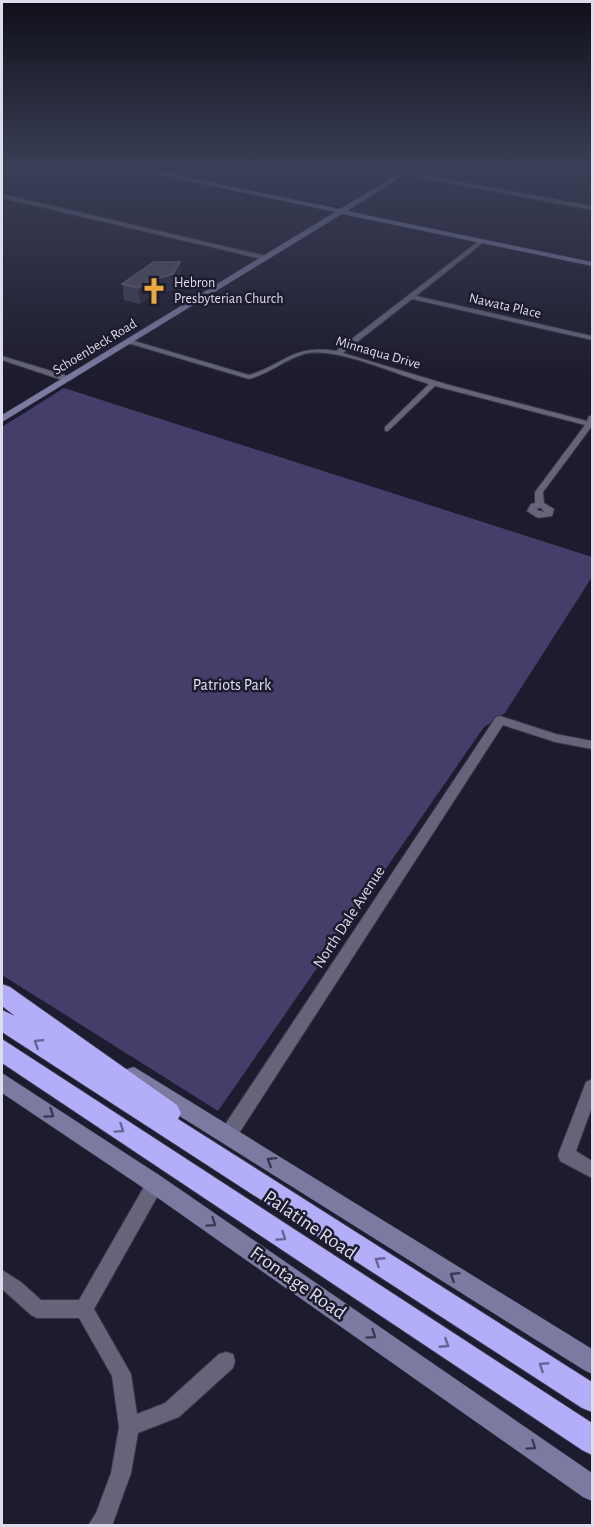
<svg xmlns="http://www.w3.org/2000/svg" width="594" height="1527" viewBox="0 0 594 1527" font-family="'Alegreya Sans',sans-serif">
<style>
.green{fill:#433f6a}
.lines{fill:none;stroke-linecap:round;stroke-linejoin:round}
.street-casing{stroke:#363545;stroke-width:2}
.secondary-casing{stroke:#363545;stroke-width:1}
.highway-casing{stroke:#363545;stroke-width:2}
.street{fill:#65647b;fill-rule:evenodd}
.secondary{fill:#7c7aa1;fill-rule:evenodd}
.highway{fill:#b3aef9;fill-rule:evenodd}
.wall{fill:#3f3d51}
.shaded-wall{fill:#2a283c}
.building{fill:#504e62;stroke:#666477;stroke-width:1.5}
.oneway{stroke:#686494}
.oneway2{stroke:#3a3850}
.labels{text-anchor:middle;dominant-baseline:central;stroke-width:5;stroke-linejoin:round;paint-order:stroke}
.far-poi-label{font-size:14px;fill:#dcdcea;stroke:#1d1b2e;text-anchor:start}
.far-street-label{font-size:14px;fill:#dcdcea;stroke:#1d1b2e}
.park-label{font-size:16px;fill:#e0e0f5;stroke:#1d1b2e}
.street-label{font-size:16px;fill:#dcdcea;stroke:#1d1b2e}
.near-street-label{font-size:20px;fill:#dcdcea;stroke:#1d1b2e}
</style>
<rect width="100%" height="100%" fill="#1d1b2e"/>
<!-- green -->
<path class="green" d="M 64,388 L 592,557 L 592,577 L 505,713 L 484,727 L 218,1111 L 2,975 L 2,427 Z"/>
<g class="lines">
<defs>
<path id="street" d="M 189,165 L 262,165 L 241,169 L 195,165 L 172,177 L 167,176 Z
M 403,171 L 592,206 L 592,210 L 401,174 Z
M 2,194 L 266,256 L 269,258 L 266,260 L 2,198 Z
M 480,240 L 485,241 L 416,296 L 592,336 L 592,340 L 412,299 L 343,353 L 449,385 L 587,421 L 589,416 L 592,416 L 592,426 L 543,492 L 544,503 L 554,509 L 552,516 L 538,518 L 527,511 L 531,504 L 535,503 L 535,492 L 585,425 L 435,386 L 388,431 L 385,431 L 385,427 L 429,384 C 396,375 336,346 304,354 C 284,360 269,374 249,379 L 124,342 L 131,340 L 249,375 C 286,364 292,344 336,351 ZM 538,508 L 541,508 L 544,512 L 537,510 Z
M 2,356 L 71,377 L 72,379 L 65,381 L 2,360 Z
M 500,716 L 556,734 L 592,741 L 592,749 L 555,742 L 503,725 L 234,1141 L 228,1143 L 222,1141 L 220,1135 L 222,1129 L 496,717 Z
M 592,1079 L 592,1107 L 576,1151 L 592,1161 L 592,1178 L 560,1161 L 558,1155 L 586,1082 Z
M 155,1176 L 161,1178 L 163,1184 L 161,1190 L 94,1309 L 131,1374 L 137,1414 L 165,1403 L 219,1354 L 226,1352 L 233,1354 L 235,1361 L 233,1368 L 179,1417 L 138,1433 L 131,1473 L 112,1526 L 88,1526 L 96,1513 L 111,1473 L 119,1427 L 112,1376 L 79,1318 L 37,1318 L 31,1315 L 2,1289 L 2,1270 L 21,1282 L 41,1300 L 79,1300 L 149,1178 Z"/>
<path id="secondary" d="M 114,165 L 126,165 L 340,209 L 413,165 L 420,165 L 347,211 L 592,262 L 592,266 L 342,214 L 2,422 L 2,415 L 335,212 Z
M 134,1067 L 592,1349 L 592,1374 L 584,1370 L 127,1083 L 124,1076 L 127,1069 Z
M 2,1073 L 162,1177 L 592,1473 L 592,1501 L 583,1497 L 148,1191 L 2,1093 Z"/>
<path id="highway" d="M 2,984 L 10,987 L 177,1105 L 181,1113 L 178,1119 L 592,1382 L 592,1412 L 582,1408 L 2,1032 L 2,1010 L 15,1016 L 2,1006 Z
M 2,1039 L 592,1423 L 592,1455 L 582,1450 L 2,1063 Z"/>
</defs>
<!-- street casing -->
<use href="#street" class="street-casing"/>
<!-- secondary casing -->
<use href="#secondary" class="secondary-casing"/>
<!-- highway casing -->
<use href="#highway" class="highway-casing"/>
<!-- street -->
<use href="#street" class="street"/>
<!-- secondary -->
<use href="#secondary" class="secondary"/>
<!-- highway -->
<use href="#highway" class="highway"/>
</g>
<!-- wall -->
<path class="wall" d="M 180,262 L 181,277 L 174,290 L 157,294 L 140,304 L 124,300 L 122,284 Z"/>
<!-- shaded-wall -->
<path class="shaded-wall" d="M 180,262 L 181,277 L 174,290 L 157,294 L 140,304 L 138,288 L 155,279 Z"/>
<!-- building -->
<path class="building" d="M 154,262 L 180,262 L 173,274 L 155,279 L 138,288 L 122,284 Z"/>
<!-- one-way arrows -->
<defs><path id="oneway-chevron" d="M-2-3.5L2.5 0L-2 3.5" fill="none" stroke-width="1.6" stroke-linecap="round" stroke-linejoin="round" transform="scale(1.5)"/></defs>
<g class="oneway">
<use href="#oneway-chevron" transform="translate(38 1043) rotate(-148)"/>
<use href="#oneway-chevron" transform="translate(120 1129) rotate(34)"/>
<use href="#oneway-chevron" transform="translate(282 1237) rotate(34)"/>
<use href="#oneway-chevron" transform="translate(379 1261) rotate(-147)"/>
<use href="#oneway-chevron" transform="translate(445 1344) rotate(33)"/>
<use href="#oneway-chevron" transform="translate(543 1366) rotate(-147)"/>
</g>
<g class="oneway2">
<use href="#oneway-chevron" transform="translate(50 1114) rotate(34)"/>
<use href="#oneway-chevron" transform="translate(271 1161) rotate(-148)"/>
<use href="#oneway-chevron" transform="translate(212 1223) rotate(35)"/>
<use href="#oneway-chevron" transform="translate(454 1276) rotate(-148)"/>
<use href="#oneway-chevron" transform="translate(372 1335) rotate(35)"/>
<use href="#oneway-chevron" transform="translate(532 1446) rotate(35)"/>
</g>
<!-- sky -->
<linearGradient id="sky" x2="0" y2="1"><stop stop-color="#100f19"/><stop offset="0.44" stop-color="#3a3f57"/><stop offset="1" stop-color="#3a3f57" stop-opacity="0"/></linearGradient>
<rect width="594" height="379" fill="url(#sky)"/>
<!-- icons -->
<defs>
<symbol id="church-bare" viewBox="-9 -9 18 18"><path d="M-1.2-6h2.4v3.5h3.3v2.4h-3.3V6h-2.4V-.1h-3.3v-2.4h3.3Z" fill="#eaaa39" stroke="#1d1b2e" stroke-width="2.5" paint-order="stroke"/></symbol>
</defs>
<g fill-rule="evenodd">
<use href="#church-bare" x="135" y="272" width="38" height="38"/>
</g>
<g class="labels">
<!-- far-poi labels -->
<g class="far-poi-label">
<text x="174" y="283">Hebron<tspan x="174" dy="16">Presbyterian Church</tspan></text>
</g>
<!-- far-street labels -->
<g class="far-street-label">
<text transform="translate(505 306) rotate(13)">Nawata Place</text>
<text transform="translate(95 347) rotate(-31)">Schoenbeck Road</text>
<text transform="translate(378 353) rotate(16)">Minnaqua Drive</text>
</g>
<!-- park labels -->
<g class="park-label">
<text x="232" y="685">Patriots Park</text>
</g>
<!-- street labels -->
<g class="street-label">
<text transform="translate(349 917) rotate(-57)">North Dale Avenue</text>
</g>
<!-- near-street labels -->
<g class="near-street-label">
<text transform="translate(310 1225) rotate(34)">Palatine Road</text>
<text transform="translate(298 1283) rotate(35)">Frontage Road</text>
</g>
</g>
<!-- border -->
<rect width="594" height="1527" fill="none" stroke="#dcdcea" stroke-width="6"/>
</svg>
